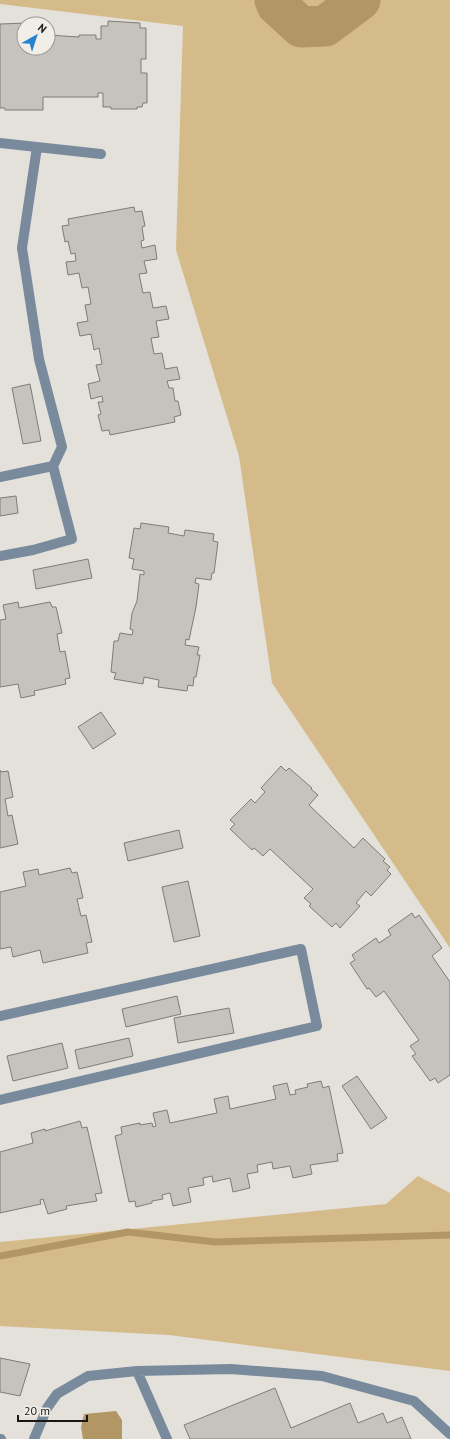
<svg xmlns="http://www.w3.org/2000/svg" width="450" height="1439" viewBox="0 0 450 1439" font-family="'PT Sans',sans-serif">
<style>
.green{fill:#d6bb8a}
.water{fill:#b29663}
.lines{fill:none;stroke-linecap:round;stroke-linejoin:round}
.stream{stroke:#b29663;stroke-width:7}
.river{stroke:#b29663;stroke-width:41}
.building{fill:#c6c2bc;stroke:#7f7c76}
.minor{stroke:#788a9c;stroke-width:10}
</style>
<rect width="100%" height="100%" fill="#e4e1db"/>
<!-- green -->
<path class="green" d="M 0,0 L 450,0 L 450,948 L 272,683 L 239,456 L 176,250 L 183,26 L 0,4 Z
M 418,1176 L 450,1193 L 450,1371 L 169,1335 L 0,1326 L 0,1242 L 386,1204 Z"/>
<!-- water -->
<path class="water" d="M 116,1411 L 122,1420 L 122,1439 L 83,1439 L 81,1427 L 84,1414 Z"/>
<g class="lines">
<!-- stream -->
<path class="stream" d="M 0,1256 L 128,1232 L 215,1242 L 450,1235"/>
<!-- river -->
<path class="river" d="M 275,0 L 277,5 L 301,27 L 325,26 L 360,0"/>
</g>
<!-- building -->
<path class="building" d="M 108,21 L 140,23 L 140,28 L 146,28 L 146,59 L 141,59 L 141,73 L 147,73 L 147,103 L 143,103 L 142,107 L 137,107 L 137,109 L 111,109 L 111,107 L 103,107 L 103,93 L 98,93 L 98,97 L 43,97 L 43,110 L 5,110 L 5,108 L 0,108 L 0,24 L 26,23 L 24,24 L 24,48 L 48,48 L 48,35 L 79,37 L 79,35 L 96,35 L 96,39 L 101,39 L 101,26 L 108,26 Z
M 134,207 L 135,212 L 142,211 L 145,226 L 142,227 L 144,240 L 141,241 L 142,248 L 155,245 L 157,259 L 144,261 L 147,273 L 139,274 L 143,293 L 150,292 L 153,308 L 166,306 L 169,319 L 156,321 L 159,337 L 151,338 L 154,354 L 162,353 L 165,369 L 177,367 L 180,379 L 167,381 L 169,388 L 173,388 L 175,401 L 178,401 L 181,415 L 174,417 L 175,422 L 110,435 L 109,430 L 102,431 L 98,415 L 101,414 L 98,402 L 103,402 L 102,396 L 91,399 L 88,384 L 100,381 L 96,365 L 102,364 L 99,348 L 94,350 L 91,334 L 80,336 L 77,323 L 88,321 L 85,305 L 91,304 L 88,287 L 82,288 L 79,273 L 68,275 L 66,262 L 76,261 L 75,253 L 71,254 L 68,241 L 65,242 L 62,226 L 69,225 L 68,219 Z
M 30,384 L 41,441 L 23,444 L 12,388 Z
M 16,496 L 18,513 L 0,516 L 0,498 Z
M 141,523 L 169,527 L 168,533 L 184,536 L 185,530 L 214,534 L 213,541 L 218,542 L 214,573 L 212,573 L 211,580 L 196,578 L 195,583 L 199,584 L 196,607 L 189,640 L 186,639 L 185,645 L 199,647 L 197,655 L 200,655 L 196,677 L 194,677 L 193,686 L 188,685 L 187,691 L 158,687 L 159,680 L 144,677 L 143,684 L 114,679 L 116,673 L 111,672 L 114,641 L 118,641 L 120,633 L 132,635 L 133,630 L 130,629 L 132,613 L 137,601 L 140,574 L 144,575 L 144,571 L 132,569 L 134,559 L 129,558 L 134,528 L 140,529 Z
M 88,559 L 92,578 L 36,589 L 33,570 Z
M 18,602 L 19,608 L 50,602 L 52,607 L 56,607 L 62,633 L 57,634 L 60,652 L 65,651 L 70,678 L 65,679 L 66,684 L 34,691 L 35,695 L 21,698 L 18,684 L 0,687 L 0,620 L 6,619 L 3,605 Z
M 101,712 L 116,734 L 93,749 L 78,727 Z
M 281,766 L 286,771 L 289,768 L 312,788 L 311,789 L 318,795 L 309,805 L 354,848 L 363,838 L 385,859 L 383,861 L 390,867 L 387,870 L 391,874 L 371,896 L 366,891 L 356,903 L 360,906 L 340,928 L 336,923 L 332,927 L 309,906 L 311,904 L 304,898 L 313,889 L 270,849 L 263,856 L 254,848 L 252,850 L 230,829 L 235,824 L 230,820 L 251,799 L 255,803 L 265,792 L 261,788 Z
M 0,770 L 1,772 L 8,771 L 13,797 L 5,799 L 8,816 L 12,815 L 18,844 L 0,848 Z
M 179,830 L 183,848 L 128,861 L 124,843 Z
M 70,868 L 72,873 L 77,872 L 83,898 L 77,899 L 81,916 L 86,915 L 92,942 L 86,943 L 88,953 L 43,963 L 40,950 L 13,957 L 11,947 L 0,949 L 0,892 L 26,886 L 23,872 L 38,869 L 39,875 Z
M 188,881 L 200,936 L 174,942 L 162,887 Z
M 412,913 L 415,918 L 419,915 L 442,948 L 432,956 L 450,982 L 450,1075 L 438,1083 L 435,1078 L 430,1081 L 412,1056 L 416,1054 L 410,1046 L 419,1040 L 384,991 L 376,997 L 369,988 L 367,989 L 350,963 L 355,960 L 352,955 L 376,938 L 379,943 L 391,935 L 388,930 Z
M 177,996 L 181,1014 L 126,1027 L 122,1009 Z
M 229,1008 L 234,1033 L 178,1043 L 174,1018 Z
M 129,1038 L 133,1056 L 79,1069 L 75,1050 Z
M 62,1043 L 68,1068 L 13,1081 L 7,1056 Z
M 357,1076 L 387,1118 L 371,1129 L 342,1086 Z
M 321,1081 L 323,1088 L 329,1086 L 343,1153 L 337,1154 L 338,1161 L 310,1165 L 312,1174 L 293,1178 L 290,1166 L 273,1169 L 272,1162 L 257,1165 L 258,1172 L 247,1174 L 250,1188 L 233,1192 L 230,1178 L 213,1182 L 212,1176 L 203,1178 L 204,1185 L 188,1188 L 191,1202 L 173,1206 L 170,1193 L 162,1195 L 163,1199 L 152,1201 L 152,1203 L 136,1207 L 135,1201 L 129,1202 L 115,1136 L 122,1134 L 121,1127 L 140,1123 L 140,1125 L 152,1123 L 153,1127 L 156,1126 L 153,1113 L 167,1110 L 170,1123 L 217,1113 L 214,1099 L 228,1096 L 230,1109 L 276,1099 L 273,1086 L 287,1083 L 290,1095 L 296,1094 L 295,1090 L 308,1087 L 307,1084 Z
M 80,1121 L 82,1128 L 87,1127 L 102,1193 L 95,1194 L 97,1201 L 66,1206 L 67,1209 L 48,1214 L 43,1199 L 40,1200 L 41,1204 L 0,1213 L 0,1152 L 33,1143 L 31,1133 L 45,1129 L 45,1131 Z
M 0,1358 L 30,1364 L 20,1396 L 0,1392 Z
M 275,1388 L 291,1428 L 350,1403 L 358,1423 L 383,1413 L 387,1423 L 402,1417 L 411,1439 L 190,1439 L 184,1425 Z"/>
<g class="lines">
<!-- minor -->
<path class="minor" d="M 0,143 L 101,154
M 0,477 L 53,466 L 62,447 L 39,359 L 22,248 L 37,147
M 0,556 L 33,550 L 72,539 L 53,466
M 0,1016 L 301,949 L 317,1026 L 0,1100
M 137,1371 L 167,1439
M 0,1439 L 1,1439
M 34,1439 L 47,1408 L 57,1394 L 88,1376 L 137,1371 L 231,1369 L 322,1376 L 414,1401 L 450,1434"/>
</g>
<!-- north arrow -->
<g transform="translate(36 36) rotate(39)"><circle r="19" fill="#f1eee8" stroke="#9a9894"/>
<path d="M0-3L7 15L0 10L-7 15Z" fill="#2783d0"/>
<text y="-6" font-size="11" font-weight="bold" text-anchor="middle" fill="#181715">N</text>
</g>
<!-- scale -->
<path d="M18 1415v6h69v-6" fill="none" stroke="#181715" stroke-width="2"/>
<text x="24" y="1415" font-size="12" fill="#181715" stroke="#f1eee8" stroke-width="3" paint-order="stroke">20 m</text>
</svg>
